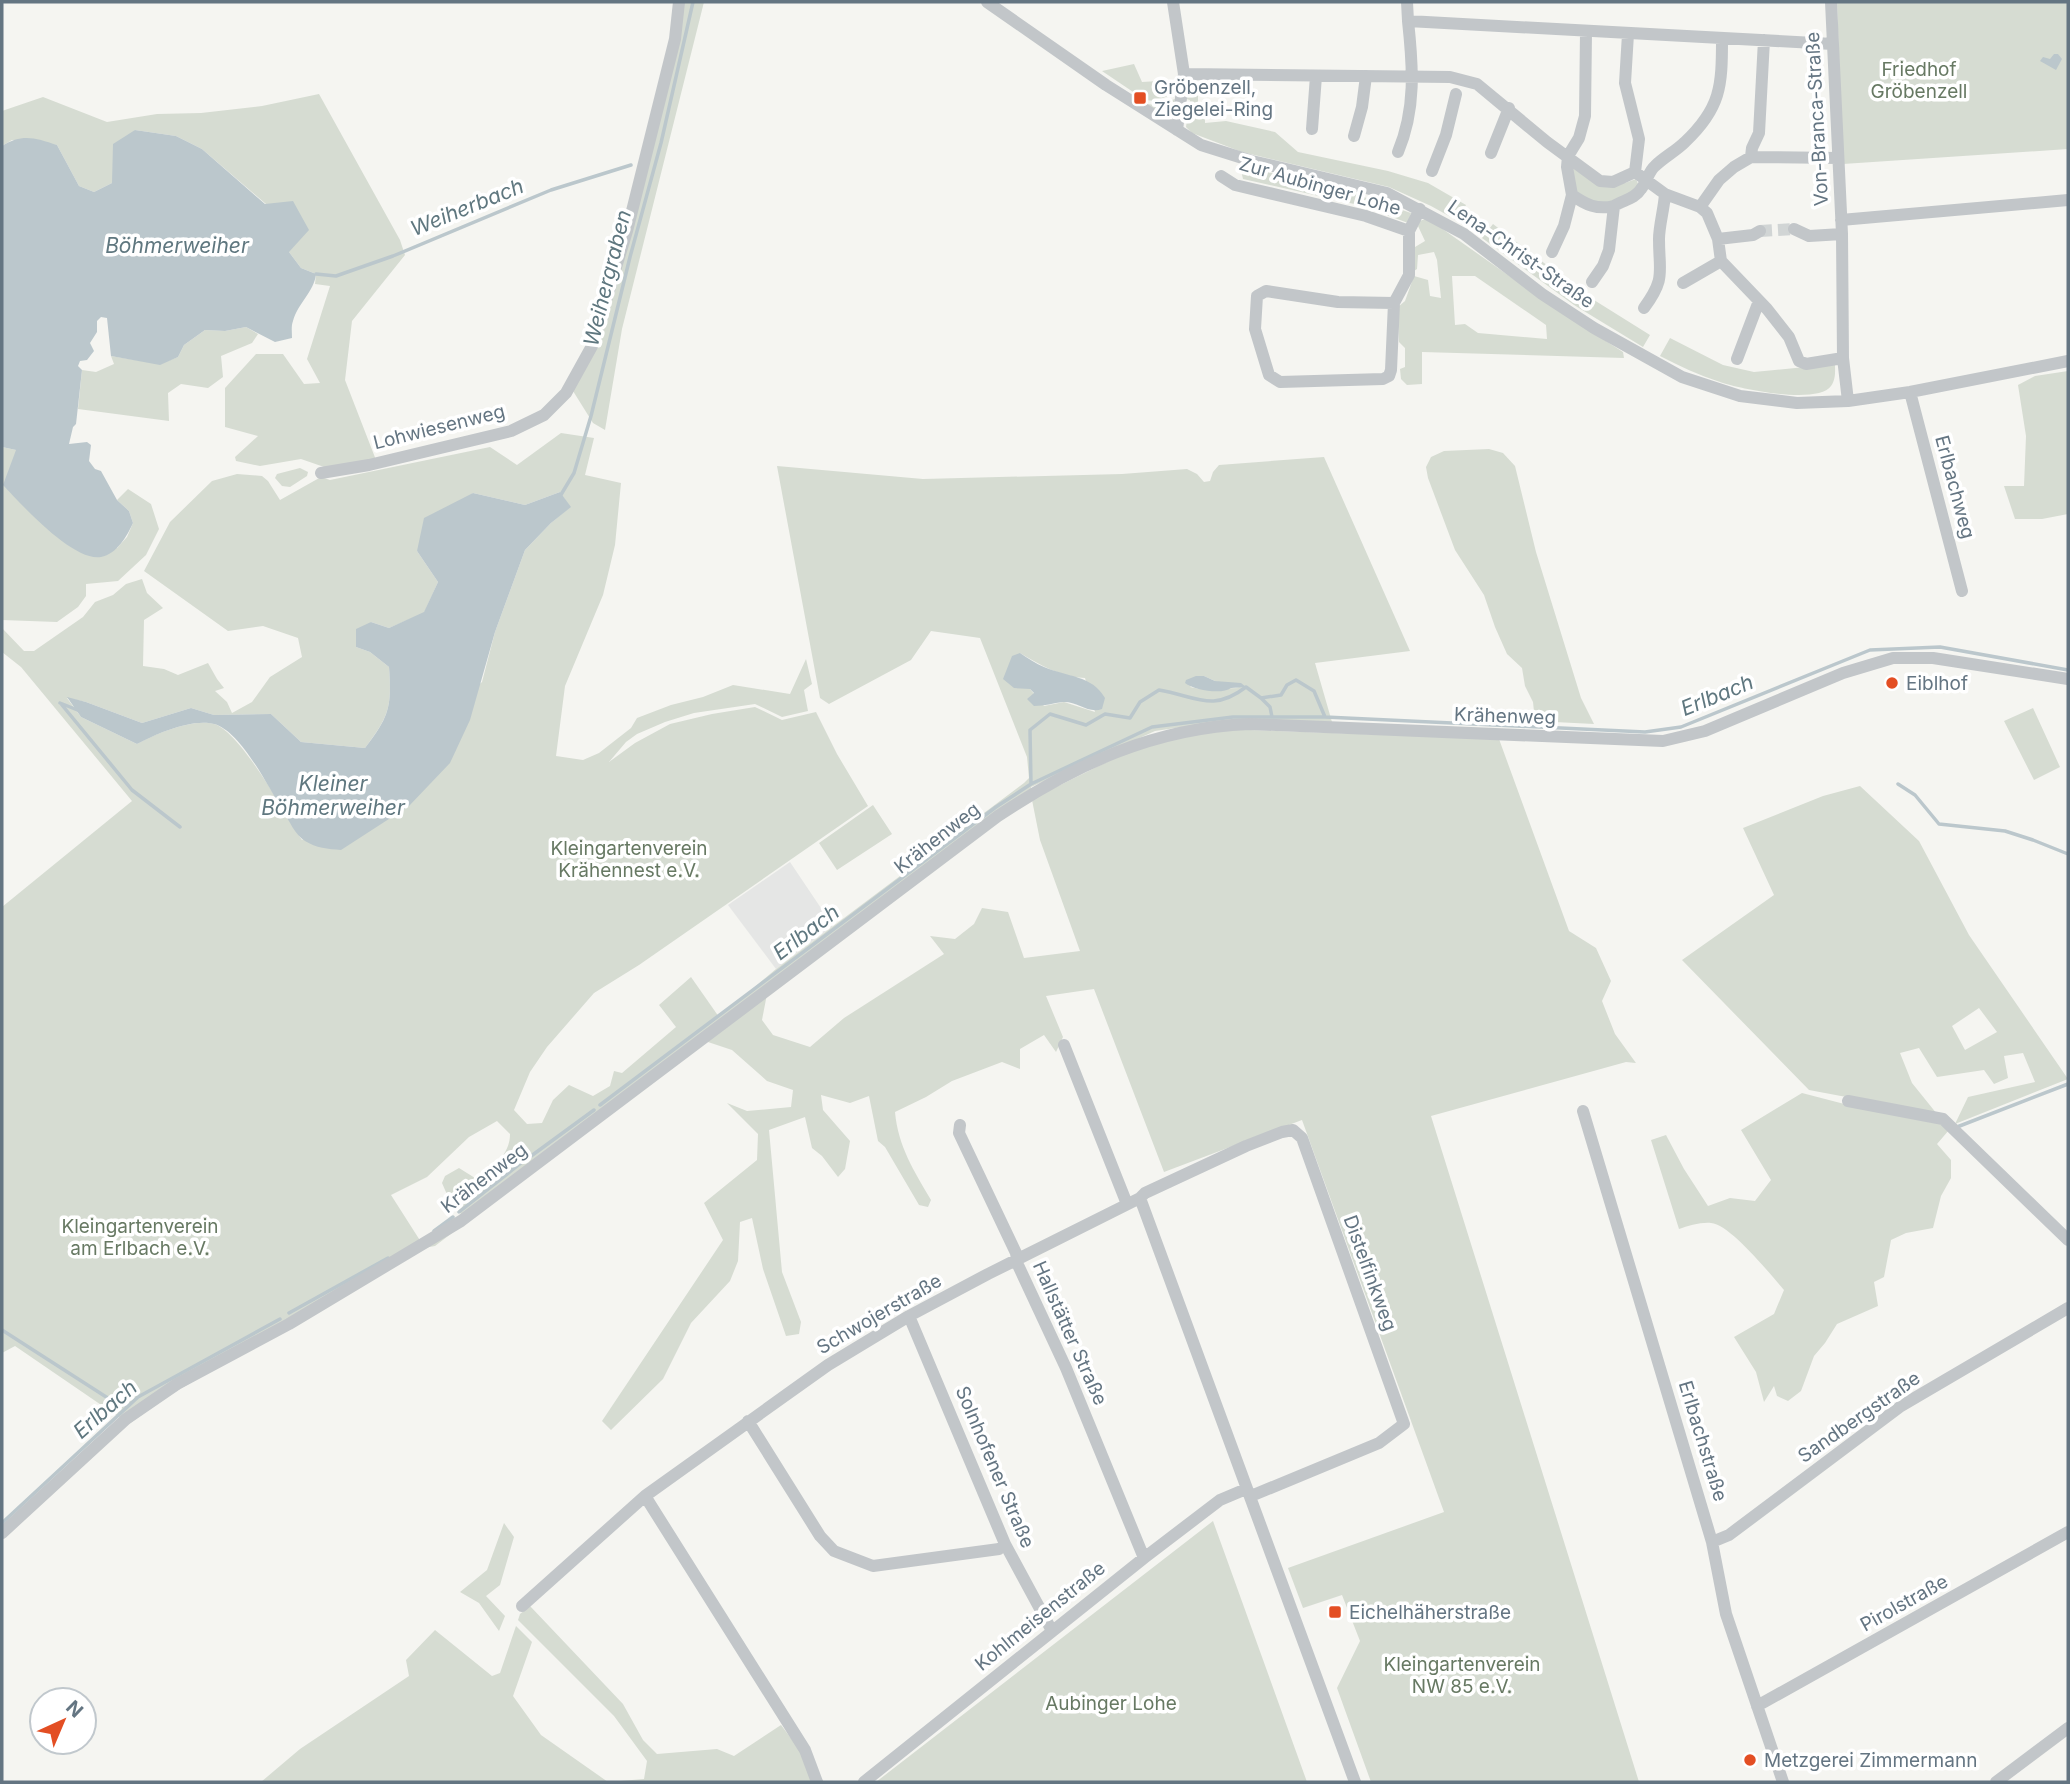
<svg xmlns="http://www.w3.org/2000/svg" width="2070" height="1784" viewBox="0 0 2070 1784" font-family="Inter,sans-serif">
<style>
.built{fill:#e5e6e5}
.green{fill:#d6dcd2;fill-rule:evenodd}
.water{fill:#bbc7cc}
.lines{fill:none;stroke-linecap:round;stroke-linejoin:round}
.stream{stroke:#bbc7cc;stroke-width:3.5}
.minor-tunnel{stroke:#d1d5d5;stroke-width:12;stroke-dasharray:12 6;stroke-linecap:butt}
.minor{stroke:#c2c6c9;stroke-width:12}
.poi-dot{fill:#e34e23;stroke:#fff;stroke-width:2.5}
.labels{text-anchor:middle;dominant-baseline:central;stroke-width:7;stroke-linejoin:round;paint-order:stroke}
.park-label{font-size:19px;fill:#677963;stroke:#fff}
.poi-label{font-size:19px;fill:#647582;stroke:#fff;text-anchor:start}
.street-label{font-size:19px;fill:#647582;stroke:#fff}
.water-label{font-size:21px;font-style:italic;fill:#5f777f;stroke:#fff}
</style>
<rect width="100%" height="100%" fill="#f5f5f1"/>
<!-- built -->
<path class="built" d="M 790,862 L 833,926 L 776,969 L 728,905 Z"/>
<!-- green -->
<path class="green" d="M 682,2 L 704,2 L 622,329 L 605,430 L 593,423 L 573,391 L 595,350 Z
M 1837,2 L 2068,2 L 2068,149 L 1843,164 Z
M 1134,64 L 1142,82 L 1175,80 L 1173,94 L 1155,101 L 1145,100 L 1102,71 Z
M 1206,81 L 1206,89 L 1198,90 L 1198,114 L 1205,115 L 1205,123 L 1226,121 L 1275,132 L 1298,152 L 1388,171 L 1428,183 L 1466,205 L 1458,221 L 1431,206 L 1389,187 L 1242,152 L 1192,133 L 1186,127 L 1190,100 L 1186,99 C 1188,88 1197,84 1206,81 Z
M 319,94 L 400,240 L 405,255 L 352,321 L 345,380 L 376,460 L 327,468 L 301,459 L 260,466 L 236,461 L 235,457 L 258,436 L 225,427 L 225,388 L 256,354 L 283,354 L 304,384 L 320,383 L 307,359 L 330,286 L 315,284 L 316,274 L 301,268 L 289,252 L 266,204 L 202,149 L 176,136 L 135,130 L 112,183 L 94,192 L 79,186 L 57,145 L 12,140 L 2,146 L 2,111 L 43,97 L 107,122 L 157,114 L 201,113 L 262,106 Z
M 1175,99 L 1172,114 L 1164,119 L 1147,104 L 1156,105 Z
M 1570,160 L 1585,174 L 1625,183 L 1636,179 L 1639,186 L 1634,192 L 1603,207 L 1573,193 Z
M 1240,166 L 1286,176 L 1292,185 L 1299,186 L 1304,181 L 1343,190 L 1411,213 L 1408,223 L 1363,206 L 1243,179 Z
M 1427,218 L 1559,311 L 1623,352 L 1624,358 L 1422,352 L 1422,384 L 1407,385 L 1401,379 L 1400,369 L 1405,367 L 1405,348 L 1399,342 L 1398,307 L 1405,301 L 1414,276 L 1428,280 L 1430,296 L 1441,298 L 1437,260 L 1434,252 L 1418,255 L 1417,269 L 1414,271 L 1415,247 L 1425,241 L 1418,226 L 1420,221 ZM 1452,276 L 1475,276 L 1546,325 L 1547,339 L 1478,333 L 1465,324 L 1455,325 Z
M 1493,224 L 1586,295 L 1650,335 L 1643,347 L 1574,305 L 1482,238 Z
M 246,327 L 258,334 L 252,343 L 221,356 L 223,377 L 208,388 L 181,384 L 168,393 L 169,421 L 78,409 L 82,370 L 96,372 L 114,364 L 111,356 L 160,364 L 178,357 L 184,345 L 205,330 L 225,331 Z
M 1670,338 L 1723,365 L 1754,372 L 1835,364 C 1835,371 1836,379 1831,386 C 1818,405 1740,389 1720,382 C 1699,375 1679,366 1660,356 Z
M 2068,371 L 2068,514 L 2042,519 L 2015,519 L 2004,486 L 2024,486 L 2026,436 L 2018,385 L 2035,376 Z
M 561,433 L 594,438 L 585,475 L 621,483 L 615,545 L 603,595 L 565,686 L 556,756 L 583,760 L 599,753 L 631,728 L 637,718 L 671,705 L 703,697 L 733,685 L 790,694 L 806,659 L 812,684 L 804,690 L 808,711 L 782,717 L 755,704 L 694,713 L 665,722 L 637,734 L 626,742 L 609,762 L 635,743 L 670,724 L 712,714 L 755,707 L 782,720 L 816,712 L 837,754 L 868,806 L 639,965 L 594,993 L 547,1047 L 530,1072 L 514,1110 L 527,1124 L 542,1123 L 553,1100 L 569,1085 L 593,1096 L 610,1086 L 614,1071 L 622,1073 L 676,1027 L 659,1005 L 691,977 L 719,1017 L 776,969 L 1024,783 L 1029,778 L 1027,757 L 980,638 L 931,631 L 911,660 L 829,704 L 820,698 L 777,466 L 923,479 L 1122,474 L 1187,469 L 1197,474 L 1204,482 L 1210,481 L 1213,472 L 1219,465 L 1324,457 L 1410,651 L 1315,663 L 1332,722 L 1230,720 L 1155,731 L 1031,787 L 1032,799 L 1121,755 L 1153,742 L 1221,729 L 1499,739 L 1569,931 L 1596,948 L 1611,981 L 1602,1001 L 1615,1034 L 1636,1063 L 1626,1062 L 1431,1116 L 1639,1782 L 1371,1782 L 1337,1688 L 1360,1641 L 1342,1595 L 1303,1608 L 1288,1568 L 1444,1512 L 1302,1120 L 1164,1172 L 1094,989 L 1046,996 L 1063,1037 L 1056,1052 L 1044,1035 L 1020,1049 L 1020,1069 L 1002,1062 L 952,1081 L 926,1097 L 895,1112 C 898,1146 914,1171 931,1200 L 928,1207 L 919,1205 L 885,1147 L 878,1141 L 869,1096 L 850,1103 L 821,1095 L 823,1110 L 850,1141 L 845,1169 L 838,1177 L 822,1156 L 812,1148 L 805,1117 L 769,1130 L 782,1272 L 801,1322 L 799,1334 L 786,1336 L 763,1269 L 752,1218 L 740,1222 L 738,1261 L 730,1281 L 691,1323 L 663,1379 L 611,1430 L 602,1421 L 723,1240 L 704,1203 L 757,1160 L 758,1134 L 727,1103 L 747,1111 L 791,1107 L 793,1090 L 767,1081 L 732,1050 L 705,1041 L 435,1246 L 424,1248 L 168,1396 L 129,1424 L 15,1346 L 2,1353 L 2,907 L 132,801 L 21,667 L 2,652 L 2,628 L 24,651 L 34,651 L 83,617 L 95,602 L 113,595 L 126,584 L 142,579 L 147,593 L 163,608 L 144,620 L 143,666 L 164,669 L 178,675 L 208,663 L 217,679 L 224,688 L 215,691 L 227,702 L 232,713 L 252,702 L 270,677 L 302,657 L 298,638 L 263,626 L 228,631 L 144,571 L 170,522 L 212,481 L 237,474 L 262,476 L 268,481 L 280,500 L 321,477 L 330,480 L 490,447 L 517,465 ZM 560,492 L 570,507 L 551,523 L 525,550 L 495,632 L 482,682 L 302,840 C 285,814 241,732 214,724 C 193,718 155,734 137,744 L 81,717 L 67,698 L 86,702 L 142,723 L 191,708 L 214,715 L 271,714 L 301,742 L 365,748 C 389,716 392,707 389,667 L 370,652 L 356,647 L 371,622 L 389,628 L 424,613 L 438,582 L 417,551 L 473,493 L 525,505 ZM 1020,653 C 1040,665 1061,677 1085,678 L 1095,712 L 1064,702 L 1044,706 L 1030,689 ZM 1204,676 L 1215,681 L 1239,688 L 1200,689 L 1190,687 ZM 1032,800 L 1040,840 L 1080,951 L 1024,958 L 1008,912 L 982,908 L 974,924 L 955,939 L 930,936 L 944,954 L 844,1018 L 810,1047 L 773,1035 L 762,1020 L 767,994 L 1001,817 ZM 497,1121 L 510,1134 C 510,1156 492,1167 475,1178 L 459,1168 L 445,1176 L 442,1183 L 449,1199 L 461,1214 L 421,1242 L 391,1195 L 427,1177 L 469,1137 Z
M 2,447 L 16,450 L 117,548 L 127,537 L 133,523 L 129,511 L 117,500 L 128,489 L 151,504 L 159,529 L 146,555 L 118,581 L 86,584 L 86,596 L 78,607 L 57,622 L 2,620 Z
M 1489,449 L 1503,453 L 1515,466 L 1536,552 L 1581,698 L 1594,724 L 1535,721 L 1533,702 L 1525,686 L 1522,668 L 1507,654 L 1495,627 L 1484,595 L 1455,550 L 1428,478 L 1426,467 L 1431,457 L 1444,451 Z
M 300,468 L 308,472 L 307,476 L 290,487 L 282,486 L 275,478 L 277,474 Z
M 2033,708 L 2060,767 L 2034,780 L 2004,721 Z
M 1860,786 L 1919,841 L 1969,935 L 2068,1079 L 1955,1124 L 1968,1097 L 2035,1082 L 2023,1053 L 2004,1056 L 2008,1078 L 1994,1084 L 1984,1070 L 1937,1077 L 1919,1048 L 1900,1053 L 1912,1083 L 1937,1114 L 1809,1090 L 1682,960 L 1774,895 L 1743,828 L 1823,796 ZM 1979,1008 L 1997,1032 L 1965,1050 L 1952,1026 Z
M 873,805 L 892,834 L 837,870 L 819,843 Z
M 1802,1093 L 1852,1106 L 1943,1124 L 1949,1130 L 1937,1144 L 1951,1160 L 1951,1178 L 1941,1196 L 1933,1228 L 1906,1233 L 1891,1240 L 1884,1277 L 1874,1282 L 1878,1306 L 1837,1324 L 1825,1343 L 1814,1356 L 1801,1391 L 1788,1401 L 1777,1396 L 1774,1386 L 1764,1402 L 1756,1372 L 1734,1337 L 1774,1314 L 1784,1290 C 1771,1275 1730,1224 1711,1223 C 1701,1222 1688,1226 1679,1229 L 1651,1140 L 1666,1135 L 1684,1169 L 1708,1206 L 1730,1198 L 1755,1201 L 1771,1180 L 1741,1130 Z
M 1213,1521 L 1307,1782 L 876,1782 Z
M 504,1523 L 514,1537 L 500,1585 L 486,1596 L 505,1616 L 499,1631 L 479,1603 L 460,1592 L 487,1570 Z
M 530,1606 L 623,1704 L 643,1740 L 657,1754 L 717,1749 L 734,1756 L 781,1725 L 824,1782 L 261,1782 L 300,1749 L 409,1676 L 406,1660 L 435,1630 L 492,1676 L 500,1673 L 516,1626 L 532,1642 L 513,1696 L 541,1735 L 608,1782 L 644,1779 L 647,1761 L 614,1716 L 518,1620 L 520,1614 Z"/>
<!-- water -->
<path class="water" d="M 2054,54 L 2058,54 L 2062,59 L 2056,70 L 2040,61 L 2043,57 L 2050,59 Z
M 135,130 L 176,136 L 202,149 L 265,204 L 293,201 L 309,230 L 289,252 L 301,268 L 316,274 C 314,292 298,303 293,321 C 291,326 292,333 292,338 L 275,342 L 246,327 L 225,331 L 205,330 L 184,345 L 178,357 L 160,365 L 111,356 L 107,318 L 101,317 L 97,321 L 97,332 L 90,343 L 94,351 L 87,360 L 80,361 L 78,366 L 82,370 L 76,424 L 73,427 L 69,444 L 87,442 L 91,445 L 89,461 L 95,469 L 101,471 L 117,500 L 129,511 L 133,523 C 127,536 117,554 101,557 C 73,562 21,504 3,485 L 16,450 L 2,447 L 2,146 C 22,133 36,138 57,145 L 79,186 L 94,192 L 112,183 L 113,144 Z
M 560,492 L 571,507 L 551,523 L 525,550 L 495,632 L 470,720 L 450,763 L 409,806 L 341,850 C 328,849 316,848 305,841 C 295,835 289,820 283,811 C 268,787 241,731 214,724 C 192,718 156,734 137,744 L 81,717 L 67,697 L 86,702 L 142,723 L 191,708 L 214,715 L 271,714 L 301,742 L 365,748 C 389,717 392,707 389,667 L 370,652 L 356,647 L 356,629 L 371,622 L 389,628 L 424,612 L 438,582 L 417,551 L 424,518 L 473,493 L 525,505 Z
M 1020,653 C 1028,658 1036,664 1044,667 C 1067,677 1092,675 1105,698 L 1102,709 C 1088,714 1077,701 1063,702 C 1053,703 1045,706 1034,706 L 1027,699 L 1034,693 L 1030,689 L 1014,688 L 1003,679 L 1012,656 Z
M 1196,676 L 1204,676 L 1215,681 L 1241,683 L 1246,687 L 1231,688 C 1222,695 1194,690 1185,683 L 1186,680 Z"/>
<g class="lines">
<!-- stream -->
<path class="stream" d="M 316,274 L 336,276 L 393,256 L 551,190 L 631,165
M 559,498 L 574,473 L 591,416 L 630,257 L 661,143 L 693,2
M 1261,698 L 1270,707 L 1272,717
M 60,703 L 80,711
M 62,705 L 132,790 L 180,827
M 1031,784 L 1152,727 L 1233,717 L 1325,717
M 1898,784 L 1915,795 L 1939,824 L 2005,831 L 2033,840 L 2068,854
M 600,1105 L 996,807 L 1031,784 L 1030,730 L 1050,714 L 1086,725 L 1105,714 L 1130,718 L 1140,702 L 1159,690 C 1196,696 1212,713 1246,687 L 1261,698 L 1281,695 L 1287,685 L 1296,680 L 1314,691 L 1325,717 L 1645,732 L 1681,727 L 1870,650 L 1940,647 L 2068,670
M 1957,1127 L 2068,1084
M 527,1159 L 594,1110
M 459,1212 L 521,1163
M 434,1231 L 453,1217
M 289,1313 L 388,1258
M 2,1330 L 114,1402 L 128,1406
M 2,1523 L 138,1397 L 280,1319"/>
<!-- minor-tunnel -->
<path class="minor-tunnel" d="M 1760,231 L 1794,229"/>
<!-- minor -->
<path class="minor" d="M 987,2 L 1106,85 L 1201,145 L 1252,161 L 1387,193 L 1464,234 L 1542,294 L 1594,328 L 1682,377 L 1740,396 L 1797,403 L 1848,401 L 1910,392 L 2068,361
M 1173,2 L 1184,74 L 1177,130
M 1407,2 L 1408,21 L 1833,44
M 1831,2 L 1842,234 L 1843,358 L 1848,401
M 1628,34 L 1625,83 L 1639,139 L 1635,172
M 1184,74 L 1450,77 L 1477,84 L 1547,142 L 1600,181 L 1613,182 L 1635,172 L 1665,194 L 1700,207 L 1707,213 L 1718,239 L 1721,261 L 1767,309 L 1789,337 L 1799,361 L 1806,364 L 1843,358
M 1312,129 L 1316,76
M 1354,136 L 1362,107 L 1366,76
M 1398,152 C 1416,109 1413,67 1408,21
M 1491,153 L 1509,108
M 1751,157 L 1752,148 L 1759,133 L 1764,40
M 1432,171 L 1446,135 L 1456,94
M 1221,176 L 1235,185 L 1366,216 L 1409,231
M 1572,195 C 1586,205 1597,210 1614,206
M 1700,207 L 1719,180 L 1734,167 L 1751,157 L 1838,158
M 1841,220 L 2068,200
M 1794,229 L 1809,236 L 1842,234
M 1718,239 L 1753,235 L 1760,231
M 1552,252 L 1564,226 L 1572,195 L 1567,167 L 1568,156 L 1579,138 L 1585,116 L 1586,32
M 1592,282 L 1603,266 L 1609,250 L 1614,206 C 1623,200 1635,199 1641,189 C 1647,182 1648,172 1655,166 C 1664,157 1676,151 1685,142 C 1721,108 1722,86 1722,39
M 1683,283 L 1721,261
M 1394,303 L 1391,370 L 1389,376 L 1383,379 L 1280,382 L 1269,375 L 1255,329 L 1257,296 L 1266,291 L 1338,302 L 1394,303 L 1409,275 L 1409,231 L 1420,209
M 1644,308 C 1666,278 1659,273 1659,239 C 1659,226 1664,209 1665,194
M 1737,359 L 1759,301
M 1910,392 L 1962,591
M 321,473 L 369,465 L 511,431 L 544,415 L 566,393 L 592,346 L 627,231 L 675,39 L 679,2
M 1064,1045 L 1127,1204
M 1848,1101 L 1943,1119 L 2068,1240
M 1583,1111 L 1712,1542 L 1726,1614 L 1783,1782
M 960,1125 L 959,1133 L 1016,1253 L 1018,1265 L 1066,1368 L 1144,1558
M 1140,1198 L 1355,1782
M 909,1316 L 1005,1544 L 1052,1631
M 748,1421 L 820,1536 L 834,1551 L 873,1566 L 999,1549 L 1005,1544
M 645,1496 L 805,1750 L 817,1782
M 2,1533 L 126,1419 L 177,1384 L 289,1324 L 461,1221 L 998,816 C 1076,764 1154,728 1249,724 L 1663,741 L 1705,731 L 1843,673 L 1893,658 L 1933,658 L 2068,679
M 1712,1542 L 1729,1535 L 1901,1406 L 2068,1308
M 522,1606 L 645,1496 L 828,1365 L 909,1316 L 988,1274 L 1140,1198 L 1145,1193 L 1246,1146 L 1282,1132 L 1293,1130 L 1302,1138 L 1404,1424 L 1379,1443 L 1251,1496
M 1757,1706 L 2068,1532
M 864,1782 L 1144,1558 L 1220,1500 L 1246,1489
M 1996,1782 L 2068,1728"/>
</g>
<!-- markers -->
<g class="poi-dot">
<rect x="1133" y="91" width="14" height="14" rx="3.5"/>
<circle cx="1892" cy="683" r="7"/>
<rect x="1328" y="1605" width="14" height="14" rx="3.5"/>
<circle cx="1750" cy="1760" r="7"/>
</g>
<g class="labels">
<!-- park labels -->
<g class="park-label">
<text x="1919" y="69">Friedhof<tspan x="1919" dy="22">Gröbenzell</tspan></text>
<text x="629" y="848">Kleingartenverein<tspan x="629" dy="22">Krähennest e.V.</tspan></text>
<text x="140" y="1226">Kleingartenverein<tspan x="140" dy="22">am Erlbach e.V.</tspan></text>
<text x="1462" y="1664">Kleingartenverein<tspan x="1462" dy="22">NW 85 e.V.</tspan></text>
<text x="1111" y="1703">Aubinger Lohe</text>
</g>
<!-- poi labels -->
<g class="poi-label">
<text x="1154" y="87">Gröbenzell,<tspan x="1154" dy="22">Ziegelei-Ring</tspan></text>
<text x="1906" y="683">Eiblhof</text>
<text x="1349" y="1612">Eichelhäherstraße</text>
<text x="1764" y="1760">Metzgerei Zimmermann</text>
</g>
<!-- street labels -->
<g class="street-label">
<text transform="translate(1817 119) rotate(-93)">Von-Branca-Straße</text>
<text transform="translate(1320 186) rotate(16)">Zur Aubinger Lohe</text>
<text transform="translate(1521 254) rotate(35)">Lena-Christ-Straße</text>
<text transform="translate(439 427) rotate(-14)">Lohwiesenweg</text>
<text transform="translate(1955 487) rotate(75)">Erlbachweg</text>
<text transform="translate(1505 716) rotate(2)">Krähenweg</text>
<text transform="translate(937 838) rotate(-38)">Krähenweg</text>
<text transform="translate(484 1178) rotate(-37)">Krähenweg</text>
<text transform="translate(1370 1273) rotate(70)">Distelfinkweg</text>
<text transform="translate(879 1314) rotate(-30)">Schwojerstraße</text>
<text transform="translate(1070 1333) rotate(66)">Hallstätter Straße</text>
<text transform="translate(1859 1417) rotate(-35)">Sandbergstraße</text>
<text transform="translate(1703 1441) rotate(73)">Erlbachstraße</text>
<text transform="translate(995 1467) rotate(67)">Solnhofener Straße</text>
<text transform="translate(1904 1603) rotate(-29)">Pirolstraße</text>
<text transform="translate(1040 1616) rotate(-39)">Kohlmeisenstraße</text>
</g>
<!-- water labels -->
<g class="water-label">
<text transform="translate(467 207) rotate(-22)">Weiherbach</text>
<text x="177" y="245">Böhmerweiher</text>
<text transform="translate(607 278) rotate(-76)">Weihergraben</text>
<text transform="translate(1717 695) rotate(-22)">Erlbach</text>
<text x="333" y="783">Kleiner<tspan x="333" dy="24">Böhmerweiher</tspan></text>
<text transform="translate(806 932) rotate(-37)">Erlbach</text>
<text transform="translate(105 1409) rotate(-41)">Erlbach</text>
</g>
</g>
<!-- border -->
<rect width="2070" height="1784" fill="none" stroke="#647582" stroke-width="7"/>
<!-- north arrow -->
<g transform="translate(63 1721) rotate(44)"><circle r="33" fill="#ffffff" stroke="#c1c8cd" stroke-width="2"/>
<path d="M0-5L12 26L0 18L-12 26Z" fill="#e34e23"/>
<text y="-10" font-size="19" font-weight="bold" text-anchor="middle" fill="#647582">N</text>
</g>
</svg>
